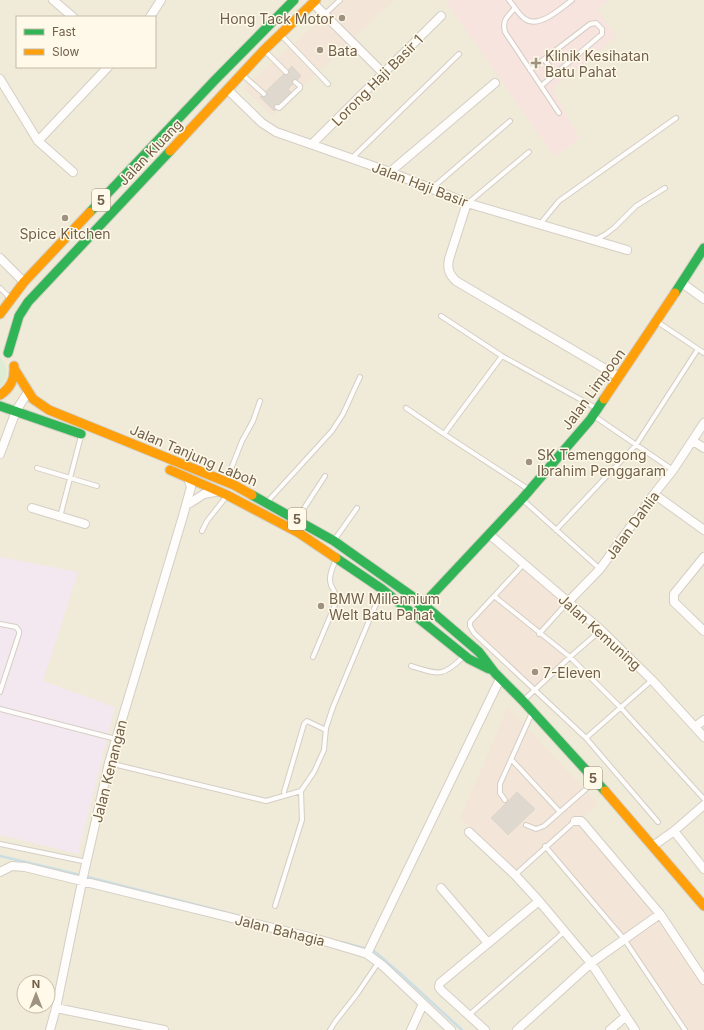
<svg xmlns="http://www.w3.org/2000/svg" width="704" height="1030" viewBox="0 0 704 1030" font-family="Inter,sans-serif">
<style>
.residential{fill:#f0ead8;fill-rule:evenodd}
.commercial{fill:#f3e6d8}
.education{fill:#f4e8f0}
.medical{fill:#f7e4de}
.green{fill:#ddecd3}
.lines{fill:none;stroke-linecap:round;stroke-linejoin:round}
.stream{stroke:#cadee4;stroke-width:2.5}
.building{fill:#ded8ce;stroke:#ded6ca}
.lane-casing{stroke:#d4cec5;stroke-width:6}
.street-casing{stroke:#d4cec5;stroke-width:10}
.fast-casing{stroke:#d3cec3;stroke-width:11}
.slow-casing{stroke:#d3cec3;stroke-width:11}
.lane{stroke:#fefdfc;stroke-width:4}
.street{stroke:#fefdfc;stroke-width:8}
.fast{stroke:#30b455;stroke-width:9}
.slow{stroke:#ff9f0a;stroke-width:9}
.poi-dot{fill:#9f9281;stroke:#fef9e8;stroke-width:1.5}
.labels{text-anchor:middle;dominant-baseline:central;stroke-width:3;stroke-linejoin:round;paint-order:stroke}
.shield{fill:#fef9e8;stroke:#9b8d79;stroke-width:1}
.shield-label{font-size:13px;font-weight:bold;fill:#715f4a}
.poi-label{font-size:14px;fill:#715f4a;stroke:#fef9e8;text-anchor:start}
.street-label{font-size:14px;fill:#715f4a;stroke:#fef9e8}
</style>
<rect width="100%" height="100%" fill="#f5f2e8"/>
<!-- residential -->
<path class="residential" d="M 0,0 L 704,0 L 704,1030 L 0,1030 ZM 17,17 L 155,17 L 155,67 L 17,67 ZM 24,982 L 48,982 L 48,1006 L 24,1006 Z"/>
<!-- commercial -->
<path class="commercial" d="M 343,0 L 394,0 L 272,116 L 244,88 Z
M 524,561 L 572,602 L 543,633 L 574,657 L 536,693 L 472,634 L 468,627 L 468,621 Z
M 508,707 L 598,804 L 583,818 L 704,974 L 704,1030 L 682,1030 L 620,938 L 545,849 L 519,874 L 460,818 Z"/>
<!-- education -->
<path class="education" d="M 0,557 L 78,572 L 43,681 L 115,707 L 78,854 L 0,835 Z"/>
<!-- medical -->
<path class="medical" d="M 445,0 L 609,0 L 597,9 L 616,37 L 552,89 L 580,139 L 554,156 Z"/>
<!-- green -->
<path class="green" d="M 0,357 C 9,367 9,378 0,387 Z"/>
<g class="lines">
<!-- stream -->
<path class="stream" d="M 0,856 L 72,873 L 240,916
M 342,942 L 374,951 L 402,975 L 462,1030"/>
</g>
<!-- building -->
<path class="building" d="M 292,66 L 301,76 L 288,89 L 292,93 L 274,111 L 260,97 Z
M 517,792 L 535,809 L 508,835 L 491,818 Z"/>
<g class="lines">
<defs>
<path id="lane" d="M 509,0 C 514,6 519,15 525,19 C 539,29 561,8 572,0
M 515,8 C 507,17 502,20 505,32 L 559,113
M 325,14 L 340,0
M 282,36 L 328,84
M 266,52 L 286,72
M 544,59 L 555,74
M 530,70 L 590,24 L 596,23 L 602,29 L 602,34 L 541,86
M 245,77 L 264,94
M 277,107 L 279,108 L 300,88 L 300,86 L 295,82
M 352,158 L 459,54
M 431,189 L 510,121
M 468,203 L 529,152
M 540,224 L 559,201 L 676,118
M 595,240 L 606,234 L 615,227 L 636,206 L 665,188
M 0,288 L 9,297
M 441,316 L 502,356 L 596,408
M 659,323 L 704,353
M 502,356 L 444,434 L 528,489
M 406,408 L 444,434
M 594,416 L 673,470
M 37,468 L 97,486
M 227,479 L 242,441 L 253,421 L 260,401
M 523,500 L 600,569
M 268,501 L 332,431 L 343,414 L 360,377
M 299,516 L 325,476
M 60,517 L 81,436
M 556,530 L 636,445 L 698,349
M 202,531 L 207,521 L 226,497
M 335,539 L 357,508
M 523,565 L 470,622 L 470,626 L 474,633 L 586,738 L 658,822
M 494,596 L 570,657 L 621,708 L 704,799
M 0,624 L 16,627 L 19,631 L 19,634 L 0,692
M 539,634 L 567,603
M 313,657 L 337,600 C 336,594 334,591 331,585 C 328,577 332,568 336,560
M 411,666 C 438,674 442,678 463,657
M 525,699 L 570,657 L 601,630
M 0,709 L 116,739
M 586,738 L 652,680
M 511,759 L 560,812
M 109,763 L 266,801 L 301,791 L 314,772 L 324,750 L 326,728 L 333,707 L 381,592
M 284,792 L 304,724 L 307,721 L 326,730
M 505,800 L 500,793 L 500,784 L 531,715
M 526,825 L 536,829 L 544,826 L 594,782
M 0,844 L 87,862
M 545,846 L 624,939 L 685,1030
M 515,875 L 575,821
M 275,906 L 302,820 L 301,791
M 469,1015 L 564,932
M 330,1030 L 335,1022 L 357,994 L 378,963"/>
<path id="street" d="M 53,0 L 73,17
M 313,3 L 383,73
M 150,17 L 161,0
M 0,79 L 38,141 L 73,172
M 228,90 L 262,123 L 276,132 L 390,172 L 467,203 L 627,250
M 38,141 L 108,67
M 312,144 L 441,16
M 390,172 L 495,83
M 467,203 L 449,259 C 447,269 449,274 456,281 L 619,377
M 0,258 L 24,282
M 682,283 L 704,299
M 693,441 L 704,448
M 0,454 L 16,411 L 28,392
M 654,494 L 704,530
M 190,503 L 204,494 L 215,492
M 32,508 L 85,524
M 489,534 L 601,630 L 652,680 L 704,737
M 704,557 L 674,594 L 674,602 L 704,631
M 567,603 L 600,569 L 654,494 L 673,470 L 704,423
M 695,727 L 704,720
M 575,821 L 581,821 L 583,823 L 660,914 L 704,980
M 674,831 L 704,869
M 469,832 L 515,875 L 539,901 L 591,963 L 635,1030
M 653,846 L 674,831 L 704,805
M 0,872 L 12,866 L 25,867 L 317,939 L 361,952 L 367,954 L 382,965 L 451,1030
M 441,888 L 488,943
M 367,954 L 500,679
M 56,1008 L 164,1030
M 50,1030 L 56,1008 L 83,877 L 109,763 L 183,516 L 191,487 L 188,478
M 411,1030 L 423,1004
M 485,1030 L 441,990 L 439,987 L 440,983 L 539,901
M 517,1030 L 591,963 L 660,914
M 610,1030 L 626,1016"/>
<path id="fast" d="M 90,212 L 215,80 L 294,0
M 675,293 L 704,248
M 8,353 L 19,316 L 28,302 L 170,151
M 0,406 L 81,434
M 252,495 L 334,541 L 423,604 L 479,652 L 495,673 L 523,701 L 605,791
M 336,558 L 382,589 L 469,659 L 489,669
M 418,610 L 522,499 L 590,420 L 604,399"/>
<path id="slow" d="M 170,151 L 264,50 L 316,0
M 0,314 L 24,282 L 90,212
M 15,370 L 33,399 L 49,410 L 234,485 L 252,495
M 0,395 C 11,388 15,379 14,366
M 604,399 L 675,293
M 170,470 L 227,495 L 299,533 L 336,558
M 605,791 L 704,906"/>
</defs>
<!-- lane casing -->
<use href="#lane" class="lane-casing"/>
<!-- street casing -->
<use href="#street" class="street-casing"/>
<!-- fast casing -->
<use href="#fast" class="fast-casing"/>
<!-- slow casing -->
<use href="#slow" class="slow-casing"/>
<!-- lane -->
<use href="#lane" class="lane"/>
<!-- street -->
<use href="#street" class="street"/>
<!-- fast -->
<use href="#fast" class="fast"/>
<!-- slow -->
<use href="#slow" class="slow"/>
</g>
<!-- markers -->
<g class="poi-dot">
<circle cx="342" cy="18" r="4"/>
<circle cx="320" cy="50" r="4"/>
<path d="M534 57h4v4h4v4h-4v4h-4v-4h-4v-4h4z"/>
<circle cx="65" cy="218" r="4"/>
<circle cx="529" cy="462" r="4"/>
<circle cx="321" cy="606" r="4"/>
<circle cx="535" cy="672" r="4"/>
</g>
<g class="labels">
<!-- shield labels -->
<g class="shield">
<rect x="92" y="189" width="18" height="22" rx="3"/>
<rect x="288" y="508" width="18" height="22" rx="3"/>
<rect x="584" y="767" width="18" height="22" rx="3"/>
</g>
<g class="shield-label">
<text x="101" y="200">5</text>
<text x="297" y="519">5</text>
<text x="593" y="778">5</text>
</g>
<!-- poi labels -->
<g class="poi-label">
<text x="334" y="18" text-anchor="end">Hong Tack Motor</text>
<text x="328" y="50">Bata</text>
<text x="545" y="55">Klinik Kesihatan<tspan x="545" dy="16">Batu Pahat</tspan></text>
<text x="65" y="233" text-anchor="middle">Spice Kitchen</text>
<text x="537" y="454">SK Temenggong<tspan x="537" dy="16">Ibrahim Penggaram</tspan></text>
<text x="329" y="598">BMW Millennium<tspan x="329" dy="16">Welt Batu Pahat</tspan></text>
<text x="543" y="672">7-Eleven</text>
</g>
<!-- street labels -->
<g class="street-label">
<text transform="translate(377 80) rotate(-45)">Lorong Haji Basir 1</text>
<text transform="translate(150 152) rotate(-46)">Jalan Kluang</text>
<text transform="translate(420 184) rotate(21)">Jalan Haji Basir</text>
<text transform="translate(593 389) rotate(-54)">Jalan Limpoon</text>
<text transform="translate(194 455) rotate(23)">Jalan Tanjung Laboh</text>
<text transform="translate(632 525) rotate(-54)">Jalan Dahlia</text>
<text transform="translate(600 632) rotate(42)">Jalan Kemuning</text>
<text transform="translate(109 771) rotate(-76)">Jalan Kenangan</text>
<text transform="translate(280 930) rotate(14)">Jalan Bahagia</text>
</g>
</g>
<!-- legend -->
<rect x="16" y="16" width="140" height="52" fill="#fef9e8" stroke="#c6bba9"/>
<rect x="24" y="29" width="20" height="6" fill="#30b455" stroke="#c6bba9"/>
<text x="52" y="36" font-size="12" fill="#715f4a">Fast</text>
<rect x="24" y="49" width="20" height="6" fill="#ff9f0a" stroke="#c6bba9"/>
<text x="52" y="56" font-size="12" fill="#715f4a">Slow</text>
<!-- north arrow -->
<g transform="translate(36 994)"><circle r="19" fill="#fef9e8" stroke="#c6bba9"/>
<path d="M0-3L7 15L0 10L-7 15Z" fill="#9f9281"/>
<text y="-6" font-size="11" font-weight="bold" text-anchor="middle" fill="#715f4a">N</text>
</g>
</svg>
